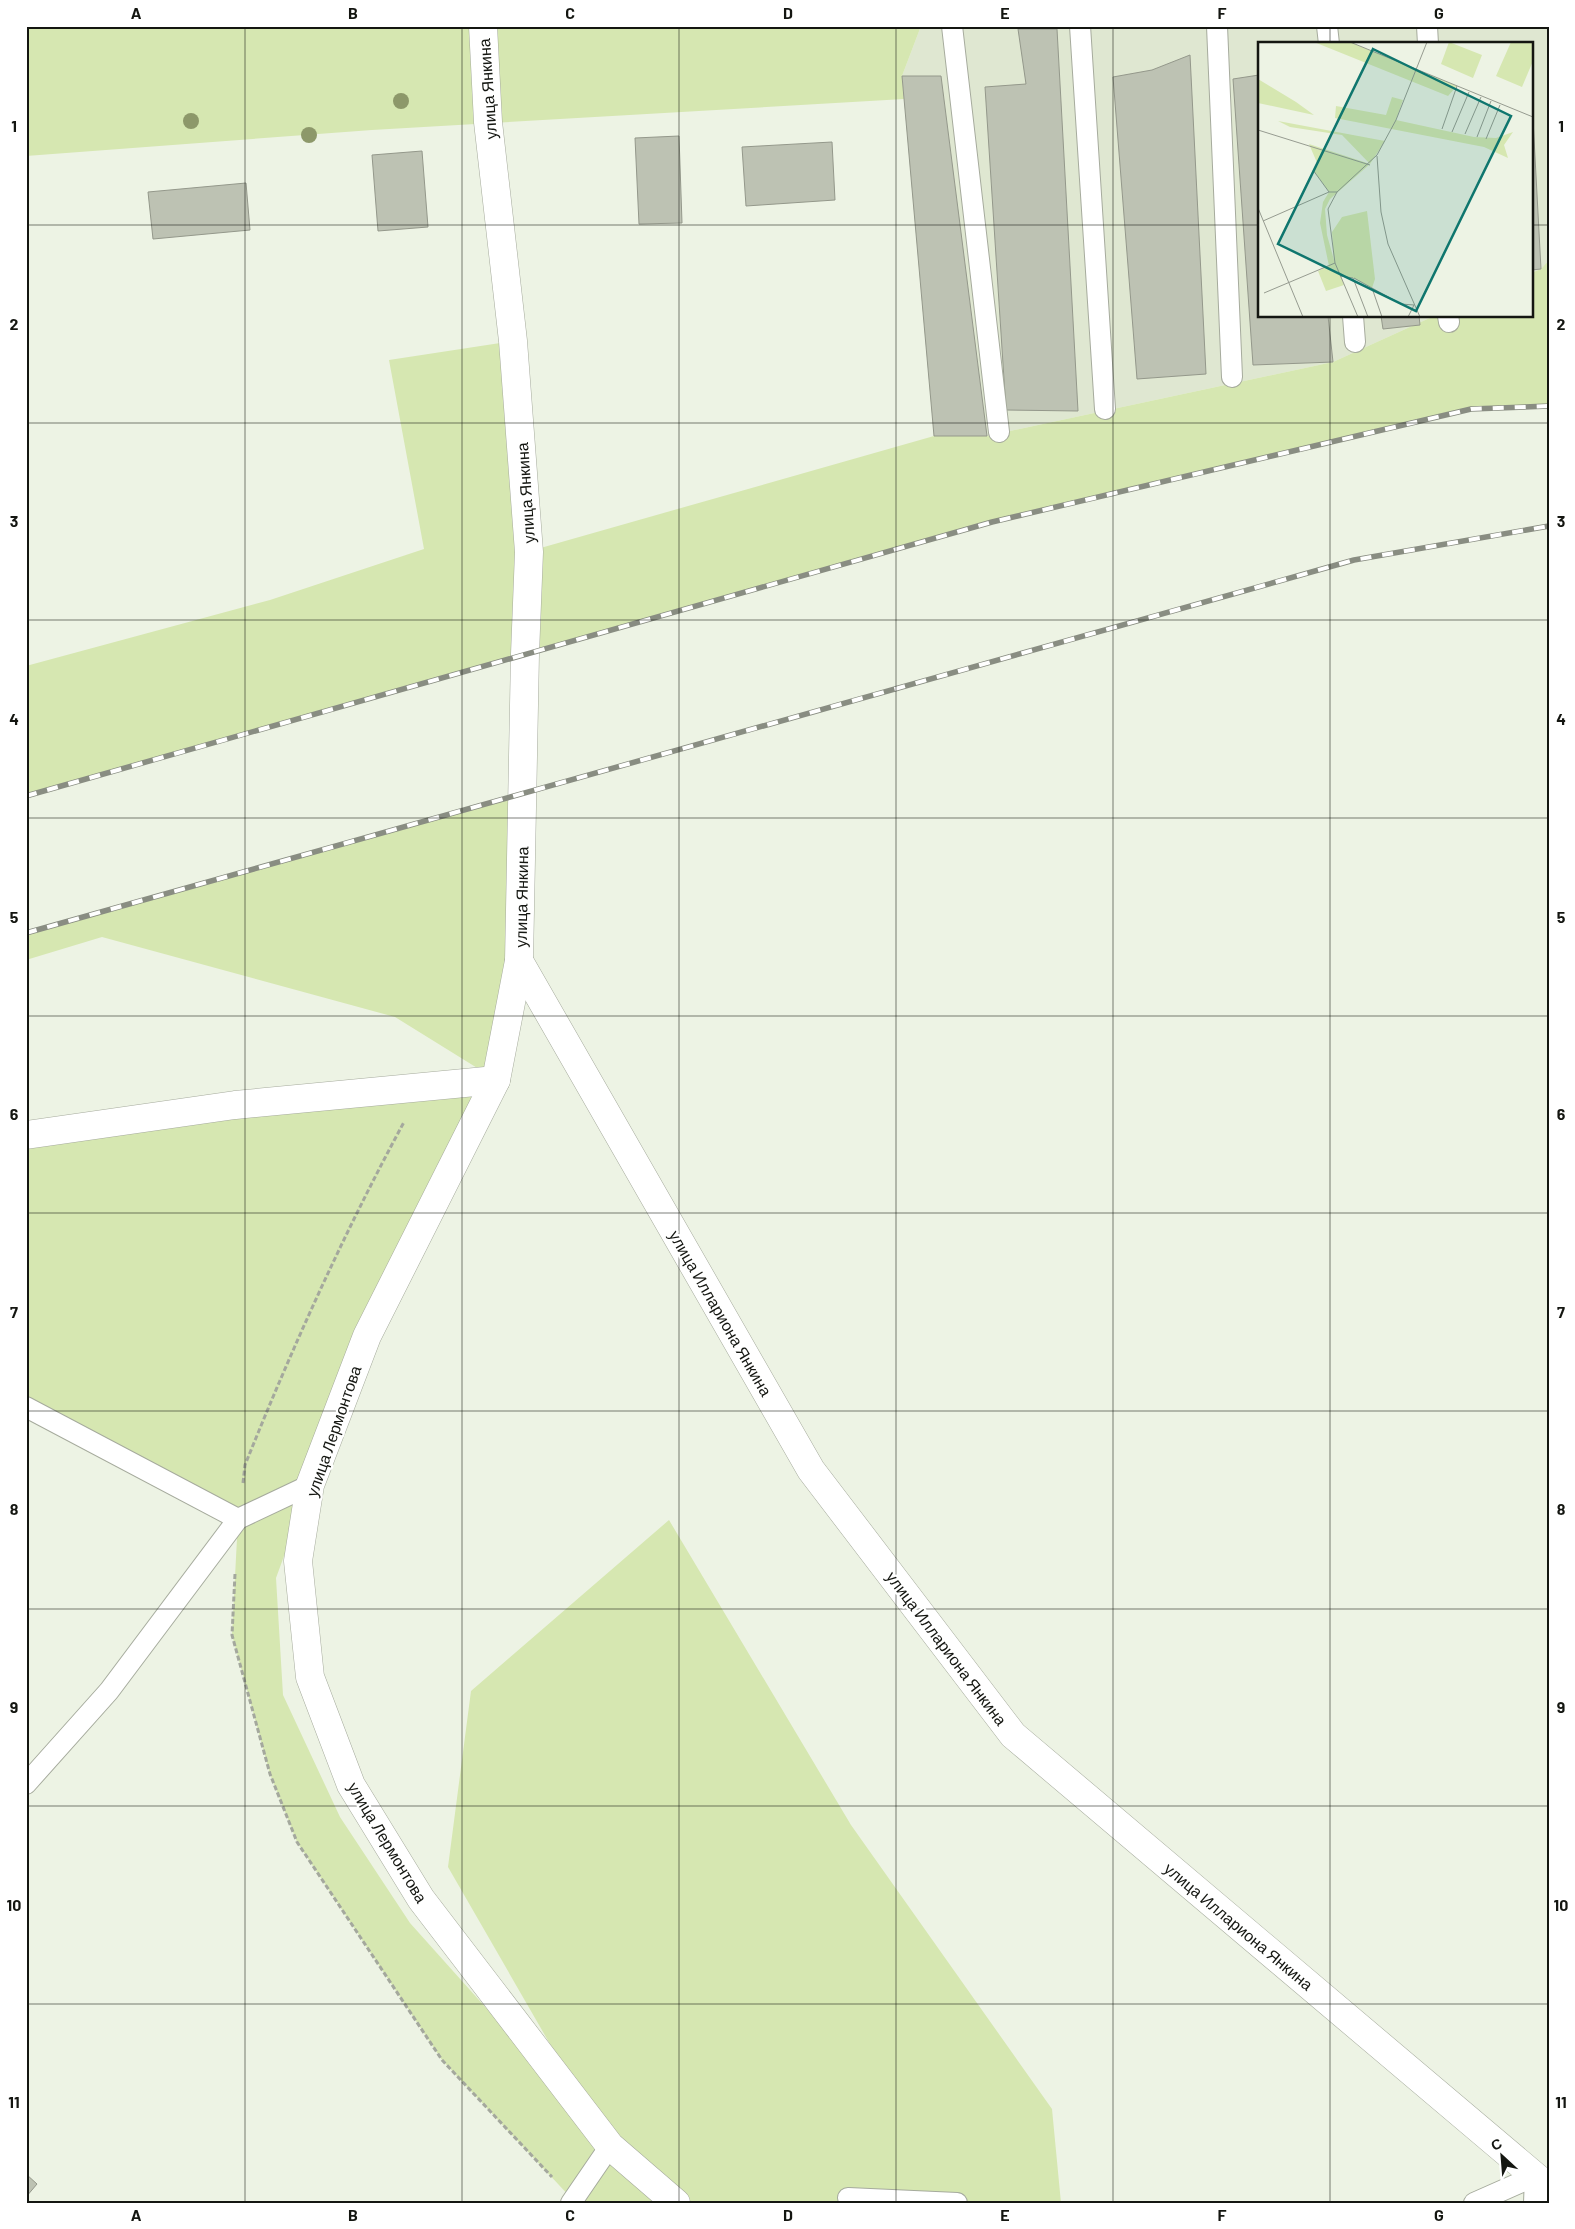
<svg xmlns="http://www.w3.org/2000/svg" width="1575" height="2229" viewBox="0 0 1575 2229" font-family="Barlow,sans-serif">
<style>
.built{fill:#dfe7d1}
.green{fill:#d6e7b1}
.building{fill:#bdc2b3;stroke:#94988b}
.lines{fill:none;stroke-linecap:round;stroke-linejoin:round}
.service-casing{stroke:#a6ab9d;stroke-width:22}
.minor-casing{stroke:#a6ab9d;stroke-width:29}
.tertiary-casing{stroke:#a6ab9d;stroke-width:29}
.path{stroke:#a4a89d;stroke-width:3;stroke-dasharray:5 2.5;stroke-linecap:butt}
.service{stroke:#fff;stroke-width:20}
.minor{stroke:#fff;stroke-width:28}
.tertiary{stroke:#fff;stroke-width:28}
.rail-casing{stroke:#898d82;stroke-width:5.5}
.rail{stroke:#fff;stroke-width:4;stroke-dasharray:11;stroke-linecap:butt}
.tree{fill:#8d986a}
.grid{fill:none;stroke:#141611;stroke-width:1;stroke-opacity:0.55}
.labels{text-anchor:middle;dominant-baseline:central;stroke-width:4.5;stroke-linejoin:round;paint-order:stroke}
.street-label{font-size:16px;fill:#141611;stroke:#fff}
.inset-road{fill:none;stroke:#969b90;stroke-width:1}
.view{fill:#0f766e;fill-opacity:0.15;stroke:#0f766e;stroke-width:2.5}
.inset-edge{fill:none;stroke:#141611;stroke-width:2.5}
.neatline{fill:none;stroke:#141611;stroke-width:2}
.grid-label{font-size:16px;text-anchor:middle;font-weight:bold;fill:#141611}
</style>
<rect width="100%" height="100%" fill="#edf3e4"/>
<!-- built -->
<path class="built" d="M 921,26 L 1549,26 L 1549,260 L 1541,269 L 1531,273 L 1531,44 L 1259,44 L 1259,316 L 1434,316 L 1333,362 L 987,436 L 934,436 L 902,76 Z"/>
<!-- green -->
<path class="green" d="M 26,26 L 921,26 L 902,76 L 904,99 L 372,130 L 26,156 Z
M 1549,260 L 1549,406 L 1471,409 L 992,522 L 26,796 L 26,666 L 270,600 L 424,549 L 389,360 L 513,341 L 530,551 L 934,436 L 987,436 L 1333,362 L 1434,316 L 1531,316 L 1531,273 L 1541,269 Z
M 523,794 L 496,1080 L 310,1485 L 276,1578 L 283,1695 L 340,1817 L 410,1923 L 607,2143 L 448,1867 L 471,1691 L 669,1520 L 851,1825 L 1052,2109 L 1061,2203 L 957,2203 L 848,2198 L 832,2203 L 571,2203 L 573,2200 L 442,2060 L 297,1842 L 270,1774 L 232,1635 L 238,1519 L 26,1407 L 26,1135 L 495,1079 L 395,1017 L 102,937 L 26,960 L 26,933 Z"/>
<!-- building -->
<path class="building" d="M 1018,29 L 1057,29 L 1078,411 L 1006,410 L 985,87 L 1026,84 Z
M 1190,55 L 1206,374 L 1137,379 L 1113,77 L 1152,70 Z
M 1259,75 L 1259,316 L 1328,316 L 1333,362 L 1253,365 L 1233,79 Z
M 902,76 L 941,76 L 987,436 L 934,436 Z
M 1531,82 L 1541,269 L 1531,270 Z
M 679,136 L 682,223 L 639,224 L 635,138 Z
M 832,142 L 835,200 L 746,206 L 742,147 Z
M 422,151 L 428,227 L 378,231 L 372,155 Z
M 246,183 L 250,230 L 153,239 L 148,192 Z
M 1381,316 L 1419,316 L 1420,325 L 1383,329 Z
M 26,2174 L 37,2184 L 26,2197 Z"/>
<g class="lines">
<defs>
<path id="service" d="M 952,26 L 999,432
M 1080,26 L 1105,409
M 1217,26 L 1232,377
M 1327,26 L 1329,44
M 1427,26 L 1428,44
M 1353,316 L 1355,342
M 1448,316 L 1449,322
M 26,1407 L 238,1519
M 26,1784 L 109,1691 L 238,1519 L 310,1485
M 848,2198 L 957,2203
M 571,2203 L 610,2146
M 1474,2203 L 1535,2176 L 1534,2203"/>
<path id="minor" d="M 519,961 L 811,1470 L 1013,1735 L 1549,2188
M 26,1135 L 235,1105 L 496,1080"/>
<path id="tertiary" d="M 483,26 L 488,122 L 513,341 L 529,552 L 525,654 L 519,961 L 496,1080 L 367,1336 L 310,1485 L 298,1561 L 310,1677 L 351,1785 L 421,1899 L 610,2146 L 676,2203"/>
</defs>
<!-- service casing -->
<use href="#service" class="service-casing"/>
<!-- minor casing -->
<use href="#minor" class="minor-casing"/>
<!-- tertiary casing -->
<use href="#tertiary" class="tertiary-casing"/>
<!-- path -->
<path class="path" d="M 243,1483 L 245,1465 C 292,1348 344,1233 404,1122
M 235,1574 L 232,1635 L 270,1774 L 297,1842 L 442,2060 L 552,2177"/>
<!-- service -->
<use href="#service" class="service"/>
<!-- minor -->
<use href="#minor" class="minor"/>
<!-- tertiary -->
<use href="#tertiary" class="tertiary"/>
<defs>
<path id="rail" d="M 26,796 L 992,522 L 1471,409 L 1549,406
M 26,933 L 1354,560 L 1549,526"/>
</defs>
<!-- rail casing -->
<use href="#rail" class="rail-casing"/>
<!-- rail -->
<use href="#rail" class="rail"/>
</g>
<!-- trees -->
<g class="tree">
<circle cx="401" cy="101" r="8"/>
<circle cx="191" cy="121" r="8"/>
<circle cx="309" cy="135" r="8"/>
</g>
<!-- grid -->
<path class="grid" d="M 245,26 L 245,2203M 462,26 L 462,2203M 679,26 L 679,2203M 896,26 L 896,2203M 1113,26 L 1113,2203M 1330,26 L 1330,44M 26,225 L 1259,225M 1531,225 L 1549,225M 1330,316 L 1330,2203M 26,423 L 1549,423M 26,620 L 1549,620M 26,818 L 1549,818M 26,1016 L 1549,1016M 26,1213 L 1549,1213M 26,1411 L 1549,1411M 26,1609 L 1549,1609M 26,1806 L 1549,1806M 26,2004 L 1549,2004"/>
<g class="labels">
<!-- street labels -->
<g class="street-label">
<text transform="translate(487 89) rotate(-94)">улица Янкина</text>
<text transform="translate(525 493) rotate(-94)">улица Янкина</text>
<text transform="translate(521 897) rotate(-89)">улица Янкина</text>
<text transform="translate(721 1313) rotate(60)">улица Иллариона Янкина</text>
<text transform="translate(333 1431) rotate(-71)">улица Лермонтова</text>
<text transform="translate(947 1648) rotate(53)">улица Иллариона Янкина</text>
<text transform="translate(388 1842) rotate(59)">улица Лермонтова</text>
<text transform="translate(1239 1926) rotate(40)">улица Иллариона Янкина</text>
</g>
</g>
<!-- overview -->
<g transform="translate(1258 42)">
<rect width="275" height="275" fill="#edf3e4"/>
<path d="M 56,0 L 92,0 L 199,44 L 190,54 ZM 191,0 L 224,13 L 215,36 L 183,22 ZM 253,0 L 275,0 L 275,19 L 264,45 L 238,34 ZM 0,37 L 38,60 L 56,73 L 0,61 ZM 134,55 L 145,58 L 138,78 L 216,95 L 238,96 L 255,90 L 246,103 L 250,116 L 226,105 L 77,76 L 78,64 L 128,73 ZM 20,79 L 127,99 L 112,122 L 72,157 L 67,167 L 69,193 L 76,218 L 74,190 L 84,175 L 109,169 L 117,237 L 114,246 L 95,236 L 83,234 L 86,243 L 68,249 L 60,229 L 71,224 L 62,181 L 65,160 L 71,150 L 55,128 L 60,123 L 51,102 L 112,122 L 84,93 L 32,85 Z" fill="#d6e7b1"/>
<path class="inset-road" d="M 92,0 L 275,75M 184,87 L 199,44M 0,88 L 112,123M 194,90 L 211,50M 207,92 L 223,55M 219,95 L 233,59M 228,97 L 242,63M 119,114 L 123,170 L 130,202 L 162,275M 55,128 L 71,150M 0,166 L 45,275M 5,179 L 71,150 L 79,150M 82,234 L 95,236 L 110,275M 96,236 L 114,246 L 124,275M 114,246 L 143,262 L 156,263 L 150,275M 6,251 L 77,221M 100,275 L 77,221 L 70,167 L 79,150 L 119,113 L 138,78 L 169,0"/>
<path class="view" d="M 115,7 L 253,74 L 158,269 L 20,202 Z"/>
<rect width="275" height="275" class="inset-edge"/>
</g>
<!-- border -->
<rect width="1575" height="2229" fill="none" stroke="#ffffff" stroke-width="55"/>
<!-- north arrow -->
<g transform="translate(1502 2156) rotate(334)" stroke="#ffffff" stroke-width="4" paint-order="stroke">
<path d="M0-4L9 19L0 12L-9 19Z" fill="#141611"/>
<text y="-8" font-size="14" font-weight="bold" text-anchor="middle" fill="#141611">С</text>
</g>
<rect x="28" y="28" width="1520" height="2174" class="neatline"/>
<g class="grid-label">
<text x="136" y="19">A</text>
<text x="353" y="19">B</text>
<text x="570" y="19">C</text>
<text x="788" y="19">D</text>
<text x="1005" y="19">E</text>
<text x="1222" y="19">F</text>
<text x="1439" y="19">G</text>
<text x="14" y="132">1</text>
<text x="1561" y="132">1</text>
<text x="14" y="330">2</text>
<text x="1561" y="330">2</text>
<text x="14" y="527">3</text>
<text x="1561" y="527">3</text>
<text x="14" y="725">4</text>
<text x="1561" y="725">4</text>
<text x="14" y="923">5</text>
<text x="1561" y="923">5</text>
<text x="14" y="1120">6</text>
<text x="1561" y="1120">6</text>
<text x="14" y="1318">7</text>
<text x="1561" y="1318">7</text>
<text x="14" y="1515">8</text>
<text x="1561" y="1515">8</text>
<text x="14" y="1713">9</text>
<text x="1561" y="1713">9</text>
<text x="14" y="1911">10</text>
<text x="1561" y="1911">10</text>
<text x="14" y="2108">11</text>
<text x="1561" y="2108">11</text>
<text x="136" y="2221">A</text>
<text x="353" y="2221">B</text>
<text x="570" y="2221">C</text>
<text x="788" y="2221">D</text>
<text x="1005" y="2221">E</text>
<text x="1222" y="2221">F</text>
<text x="1439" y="2221">G</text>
</g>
</svg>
